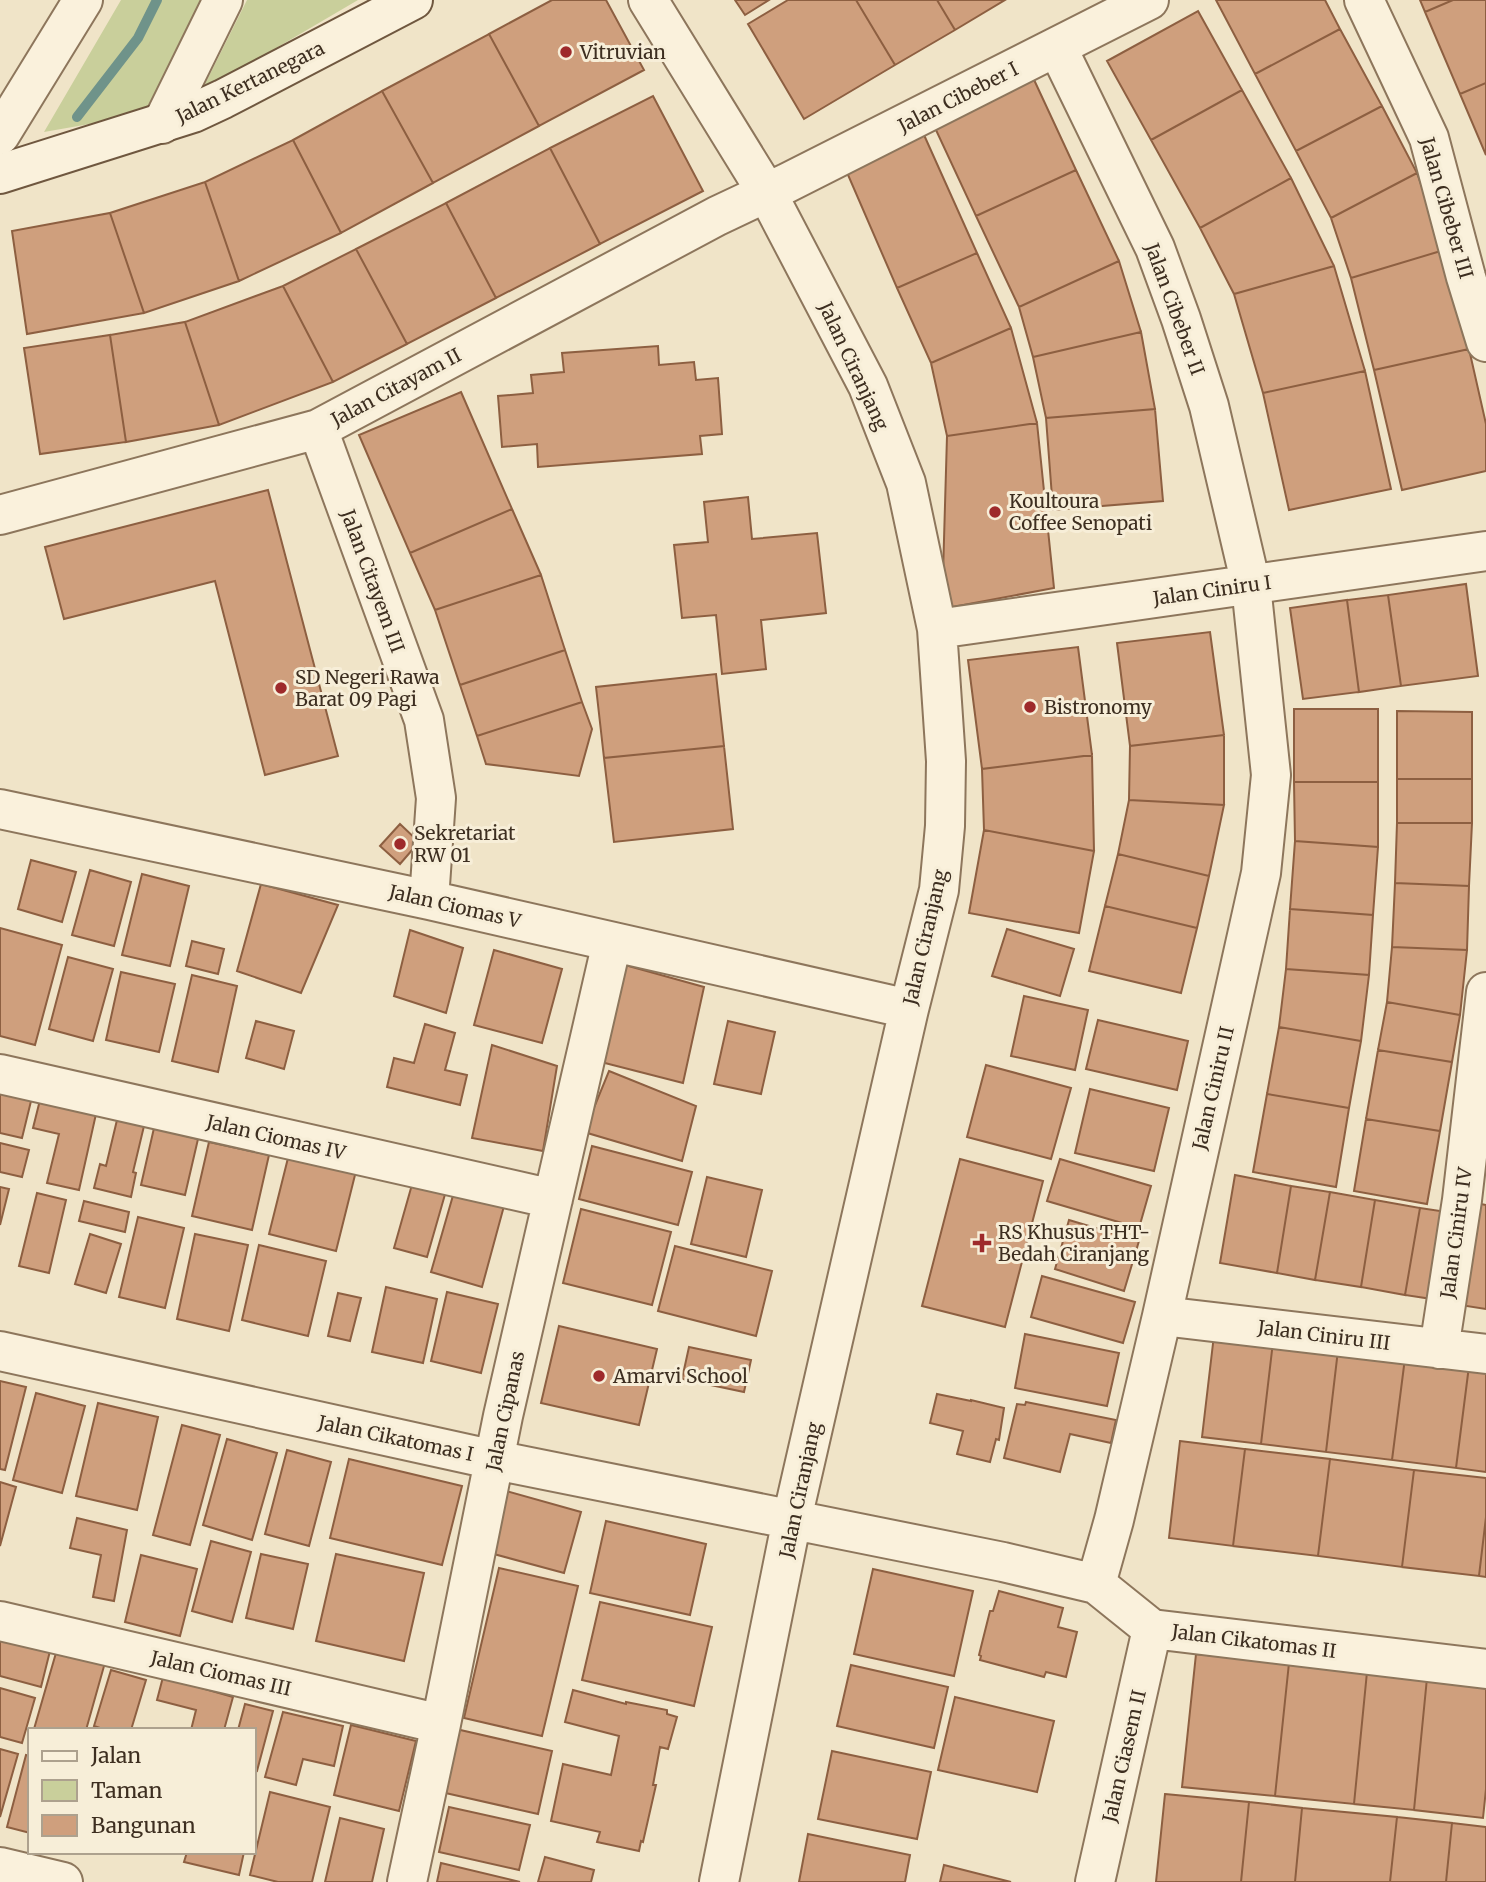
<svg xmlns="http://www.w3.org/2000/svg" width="1486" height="1882" viewBox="0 0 1486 1882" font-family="Merriweather,serif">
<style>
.green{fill:#c9cf9b}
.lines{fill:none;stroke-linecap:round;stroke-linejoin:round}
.stream{stroke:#6f938a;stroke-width:10}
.building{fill:#cf9f7d;stroke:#8d5f41;stroke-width:2}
.street-casing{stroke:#8d765c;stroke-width:42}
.secondary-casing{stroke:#6f573f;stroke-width:42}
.street{stroke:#faf1dc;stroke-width:38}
.secondary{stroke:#faf1dc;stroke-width:38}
.poi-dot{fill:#9e2a2b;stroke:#f7eed8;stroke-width:2.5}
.labels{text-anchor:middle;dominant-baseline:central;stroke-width:6;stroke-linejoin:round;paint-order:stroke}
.poi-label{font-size:19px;fill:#3d2e20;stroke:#f7eed8;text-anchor:start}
.street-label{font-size:19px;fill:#3d2e20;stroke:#f7eed8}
</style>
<rect width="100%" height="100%" fill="#f0e4c8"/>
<!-- green -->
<path class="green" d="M 121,0 L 210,0 L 158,112 L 44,132 Z
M 247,0 L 358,0 L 201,92 Z"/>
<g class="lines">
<!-- stream -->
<path class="stream" d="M 77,117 L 138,38 L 157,0"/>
</g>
<!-- building -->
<path class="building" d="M 552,0 L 606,0 L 644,70 L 539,126 L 489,34 Z
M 735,0 L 769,0 L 745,15 Z
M 788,0 L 856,0 L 895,65 L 804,119 L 748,24 Z
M 856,0 L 937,0 L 955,30 L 895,65 Z
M 937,0 L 1005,0 L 955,30 Z
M 1216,0 L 1325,0 L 1340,29 L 1255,74 Z
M 1420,0 L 1453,0 L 1425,12 Z
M 1453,0 L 1486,0 L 1486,83 L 1460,94 L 1425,12 Z
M 1198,11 L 1242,90 L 1151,140 L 1107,61 Z
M 1340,29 L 1382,106 L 1296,151 L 1255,74 Z
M 489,34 L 539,126 L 433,183 L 382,91 Z
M 1029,69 L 1076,170 L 976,216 L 929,115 Z
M 1486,83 L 1486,155 L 1460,94 Z
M 1242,90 L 1291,178 L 1200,228 L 1151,140 Z
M 382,91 L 433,183 L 341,233 L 293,140 Z
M 653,96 L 703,191 L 600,244 L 550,148 Z
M 1382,106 L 1417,173 L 1331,218 L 1296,151 Z
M 920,126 L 977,253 L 897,288 L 842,161 Z
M 293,140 L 341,233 L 239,281 L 205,182 Z
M 550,148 L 600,244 L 496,298 L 446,203 Z
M 1076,170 L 1119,261 L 1019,307 L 976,216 Z
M 1417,173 L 1444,250 L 1351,278 L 1331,218 Z
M 1291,178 L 1334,266 L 1234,294 L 1200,228 Z
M 205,182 L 239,281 L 144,313 L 110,213 Z
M 446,203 L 496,298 L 407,344 L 356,249 Z
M 110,213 L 144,313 L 27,334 L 12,231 Z
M 356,249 L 407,344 L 333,382 L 283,286 Z
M 1444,250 L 1469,349 L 1374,370 L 1351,278 Z
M 977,253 L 1011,328 L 931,363 L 897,288 Z
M 1119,261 L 1141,332 L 1033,357 L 1019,307 Z
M 1334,266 L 1365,371 L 1263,393 L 1234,294 Z
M 283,286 L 333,382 L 219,425 L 185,322 Z
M 185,322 L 219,425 L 126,442 L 110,335 Z
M 1011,328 L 1037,423 L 947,436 L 931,363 Z
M 1141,332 L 1155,409 L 1046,418 L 1033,357 Z
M 110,335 L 126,442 L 40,454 L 24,348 Z
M 658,346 L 659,365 L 694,362 L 696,380 L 718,378 L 722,434 L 700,436 L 702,454 L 538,467 L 537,444 L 502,447 L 498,396 L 533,393 L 531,375 L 564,372 L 562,353 Z
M 1469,349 L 1486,424 L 1486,471 L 1402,490 L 1374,370 Z
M 1365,371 L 1391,489 L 1289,510 L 1263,393 Z
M 461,392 L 512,509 L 410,553 L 359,435 Z
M 1155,409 L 1163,501 L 1053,510 L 1046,418 Z
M 1037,423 L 1054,588 L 942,609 L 947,436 Z
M 268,490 L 338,756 L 265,775 L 215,581 L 64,619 L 45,547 Z
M 748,497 L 752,539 L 817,533 L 826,613 L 761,620 L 766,669 L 722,674 L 716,615 L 682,618 L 674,545 L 708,542 L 704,502 Z
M 512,509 L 541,575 L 435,610 L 410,553 Z
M 541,575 L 565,650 L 460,685 L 435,610 Z
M 1466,584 L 1478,676 L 1401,686 L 1388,595 Z
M 1388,595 L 1401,686 L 1359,692 L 1347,600 Z
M 1347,600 L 1359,692 L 1303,699 L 1290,608 Z
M 1210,632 L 1224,735 L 1130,746 L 1117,643 Z
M 1078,647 L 1092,755 L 982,769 L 968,660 Z
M 565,650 L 582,702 L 477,736 L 460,685 Z
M 716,674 L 724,746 L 604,758 L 596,687 Z
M 582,702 L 592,729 L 579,776 L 486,764 L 477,736 Z
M 1294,709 L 1378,709 L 1378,782 L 1294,782 Z
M 1397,711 L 1472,712 L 1472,779 L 1397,779 Z
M 1224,735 L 1224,805 L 1129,800 L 1130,746 Z
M 724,746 L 733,829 L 614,842 L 604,758 Z
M 1092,755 L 1094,851 L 984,830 L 982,769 Z
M 1397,779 L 1472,779 L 1472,823 L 1397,823 Z
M 1294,782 L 1378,782 L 1378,847 L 1295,841 Z
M 1129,800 L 1224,805 L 1209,876 L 1118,854 Z
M 1397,823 L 1472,823 L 1469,886 L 1395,883 Z
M 400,824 L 419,842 L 400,864 L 380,846 Z
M 984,830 L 1094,851 L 1079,933 L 969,913 Z
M 1295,841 L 1378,847 L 1373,915 L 1290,909 Z
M 1118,854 L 1209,876 L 1197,928 L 1105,906 Z
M 31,860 L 76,872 L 62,922 L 18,909 Z
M 90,870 L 131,882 L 114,946 L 72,935 Z
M 142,874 L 189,886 L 170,966 L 122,955 Z
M 1395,883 L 1469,886 L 1467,950 L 1392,947 Z
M 261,884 L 338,905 L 301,993 L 237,971 Z
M 1105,906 L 1197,928 L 1181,993 L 1089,971 Z
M 1290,909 L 1373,915 L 1369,975 L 1286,969 Z
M 0,928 L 62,945 L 35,1045 L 0,1036 Z
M 1007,929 L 1074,949 L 1060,996 L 992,976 Z
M 410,930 L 463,948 L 446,1013 L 394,996 Z
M 192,941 L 224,949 L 218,974 L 186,966 Z
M 1392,947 L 1467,950 L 1460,1015 L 1387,1002 Z
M 494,950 L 562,969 L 542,1043 L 474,1025 Z
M 68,957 L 113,969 L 93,1041 L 49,1029 Z
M 625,965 L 704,987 L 683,1083 L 601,1062 Z
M 1286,969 L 1369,975 L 1361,1041 L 1279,1027 Z
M 121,972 L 175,984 L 159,1052 L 106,1040 Z
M 192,975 L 237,986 L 218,1072 L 172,1061 Z
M 1024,996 L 1088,1010 L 1075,1070 L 1011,1056 Z
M 1387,1002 L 1460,1015 L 1452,1062 L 1378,1050 Z
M 1098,1020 L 1188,1041 L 1177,1090 L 1086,1069 Z
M 256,1021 L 294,1031 L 284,1069 L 246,1058 Z
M 728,1021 L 775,1032 L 761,1094 L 714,1084 Z
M 425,1024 L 455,1033 L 445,1070 L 467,1075 L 460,1105 L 387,1087 L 394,1058 L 414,1063 Z
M 1279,1027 L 1361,1041 L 1349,1108 L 1267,1094 Z
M 492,1045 L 557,1066 L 543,1151 L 472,1138 Z
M 1378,1050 L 1452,1062 L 1440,1131 L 1366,1119 Z
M 986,1065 L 1071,1088 L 1051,1159 L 967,1137 Z
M 609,1071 L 696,1106 L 682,1161 L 584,1132 Z
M 0,1089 L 32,1097 L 22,1138 L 0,1133 Z
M 1090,1089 L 1169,1108 L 1154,1171 L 1075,1153 Z
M 1267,1094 L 1349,1108 L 1336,1187 L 1253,1172 Z
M 40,1100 L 96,1114 L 79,1190 L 47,1183 L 59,1134 L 33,1128 Z
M 1366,1119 L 1440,1131 L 1427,1204 L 1354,1191 Z
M 117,1120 L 144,1126 L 133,1172 L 136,1173 L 131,1197 L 94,1188 L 100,1164 L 106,1166 Z
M 154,1128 L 198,1139 L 185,1195 L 141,1185 Z
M 209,1142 L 269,1155 L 252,1230 L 192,1216 Z
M 0,1143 L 29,1150 L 22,1177 L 0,1172 Z
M 291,1146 L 358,1163 L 336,1251 L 269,1234 Z
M 592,1146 L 692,1172 L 678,1225 L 579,1199 Z
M 960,1159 L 1043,1181 L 1005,1327 L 922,1306 Z
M 1060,1159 L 1151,1186 L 1139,1228 L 1047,1201 Z
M 415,1174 L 448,1184 L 427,1257 L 394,1248 Z
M 1235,1175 L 1291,1186 L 1277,1273 L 1220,1263 Z
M 707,1177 L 762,1190 L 746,1257 L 691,1244 Z
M 1291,1186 L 1330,1192 L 1315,1280 L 1277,1273 Z
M 0,1187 L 9,1189 L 0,1225 Z
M 454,1192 L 504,1206 L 482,1287 L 431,1272 Z
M 1330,1192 L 1375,1200 L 1361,1287 L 1315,1280 Z
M 37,1193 L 66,1200 L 49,1273 L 19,1266 Z
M 1375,1200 L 1420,1208 L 1405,1295 L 1361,1287 Z
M 84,1201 L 129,1212 L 125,1232 L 79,1221 Z
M 1476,1203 L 1486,1205 L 1486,1309 L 1460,1305 Z
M 1420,1208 L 1447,1212 L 1432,1299 L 1405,1295 Z
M 581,1209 L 671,1232 L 652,1305 L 563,1283 Z
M 138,1217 L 184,1228 L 165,1308 L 119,1297 Z
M 1069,1220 L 1139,1241 L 1124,1291 L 1055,1269 Z
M 90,1234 L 121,1244 L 106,1293 L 75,1284 Z
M 195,1234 L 248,1245 L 229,1331 L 177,1319 Z
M 259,1245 L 326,1261 L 308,1336 L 242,1320 Z
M 675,1246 L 772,1271 L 756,1336 L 658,1311 Z
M 1042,1276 L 1135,1302 L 1123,1343 L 1031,1317 Z
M 386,1287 L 437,1299 L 423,1363 L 372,1352 Z
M 447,1292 L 498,1304 L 481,1373 L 431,1361 Z
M 338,1293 L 361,1298 L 350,1341 L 328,1336 Z
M 559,1326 L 657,1349 L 639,1425 L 541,1403 Z
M 1025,1334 L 1119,1353 L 1107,1406 L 1015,1388 Z
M 1214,1335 L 1273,1342 L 1261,1444 L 1202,1437 Z
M 1273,1342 L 1338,1350 L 1326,1452 L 1261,1444 Z
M 689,1347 L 751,1360 L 744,1392 L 682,1379 Z
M 1338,1350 L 1405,1358 L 1392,1460 L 1326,1452 Z
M 1405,1358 L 1469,1366 L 1456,1468 L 1392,1460 Z
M 1469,1366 L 1486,1368 L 1486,1472 L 1456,1468 Z
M 0,1381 L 26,1387 L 5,1470 L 0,1469 Z
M 36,1393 L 85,1406 L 62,1493 L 13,1480 Z
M 937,1394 L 971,1401 L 971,1400 L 1004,1408 L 999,1440 L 996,1439 L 990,1462 L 957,1454 L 963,1431 L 930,1423 Z
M 1026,1402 L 1116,1420 L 1111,1443 L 1070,1434 L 1060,1472 L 1004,1458 L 1017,1404 L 1025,1405 Z
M 98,1403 L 158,1417 L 137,1510 L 76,1496 Z
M 182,1425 L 220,1435 L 190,1545 L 153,1535 Z
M 227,1439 L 277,1453 L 252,1540 L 203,1525 Z
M 1180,1441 L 1245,1449 L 1233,1546 L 1169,1538 Z
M 1245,1449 L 1330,1459 L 1318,1556 L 1233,1546 Z
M 287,1450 L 331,1462 L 309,1546 L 265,1534 Z
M 349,1459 L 462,1486 L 442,1565 L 330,1538 Z
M 1330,1459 L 1414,1470 L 1402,1567 L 1318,1556 Z
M 1414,1470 L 1486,1478 L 1486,1517 L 1479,1576 L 1402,1567 Z
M 0,1482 L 16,1487 L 0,1546 Z
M 506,1491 L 581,1512 L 564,1573 L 490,1553 Z
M 1486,1517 L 1486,1577 L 1479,1576 Z
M 77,1518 L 127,1530 L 114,1601 L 93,1597 L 101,1555 L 70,1548 Z
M 606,1521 L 706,1544 L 690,1615 L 590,1593 Z
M 211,1541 L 251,1552 L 232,1622 L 192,1611 Z
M 261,1554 L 308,1564 L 293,1629 L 246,1618 Z
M 336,1554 L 424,1573 L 404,1661 L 316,1641 Z
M 141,1555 L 197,1569 L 180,1636 L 125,1622 Z
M 499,1568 L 578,1586 L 542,1736 L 464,1718 Z
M 873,1569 L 973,1591 L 954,1676 L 854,1654 Z
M 999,1591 L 1063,1608 L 1058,1627 L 1077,1632 L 1066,1677 L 1046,1672 L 1044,1677 L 980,1660 L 981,1656 L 979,1655 L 990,1611 L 993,1611 Z
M 600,1602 L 712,1627 L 694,1706 L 582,1680 Z
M 0,1639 L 50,1651 L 41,1687 L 0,1676 Z
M 58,1646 L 106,1659 L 86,1730 L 34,1729 Z
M 1196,1654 L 1289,1663 L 1275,1796 L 1182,1787 Z
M 1289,1663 L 1367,1672 L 1354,1804 L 1275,1796 Z
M 851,1665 L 948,1687 L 934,1748 L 837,1726 Z
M 111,1670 L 146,1680 L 131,1730 L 106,1730 L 94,1726 Z
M 1367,1672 L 1427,1678 L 1414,1810 L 1354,1804 Z
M 163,1677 L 233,1697 L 224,1730 L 191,1730 L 196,1710 L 157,1700 Z
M 1427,1678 L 1486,1684 L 1486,1789 L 1483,1818 L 1414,1810 Z
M 0,1688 L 35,1698 L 22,1743 L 0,1737 Z
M 573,1690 L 626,1704 L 626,1702 L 667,1710 L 667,1714 L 677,1717 L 668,1749 L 660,1747 L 653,1785 L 656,1785 L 643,1842 L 641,1841 L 639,1851 L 597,1842 L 600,1832 L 551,1821 L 563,1764 L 611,1775 L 619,1736 L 565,1722 Z
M 955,1697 L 1054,1721 L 1037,1792 L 938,1770 Z
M 245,1704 L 273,1711 L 257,1771 L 254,1770 L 254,1730 L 238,1730 Z
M 283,1712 L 343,1726 L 334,1766 L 303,1759 L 296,1785 L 265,1777 Z
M 351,1725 L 416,1741 L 399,1811 L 334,1795 Z
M 456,1729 L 552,1751 L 538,1814 L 441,1792 Z
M 0,1749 L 18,1754 L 0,1817 Z
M 832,1751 L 931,1772 L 917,1839 L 818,1819 Z
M 26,1755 L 30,1756 L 30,1833 L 7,1827 Z
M 270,1792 L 330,1807 L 312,1882 L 278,1882 L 250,1875 Z
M 1165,1794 L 1249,1802 L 1241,1882 L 1156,1882 Z
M 1249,1802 L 1302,1808 L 1295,1882 L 1241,1882 Z
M 449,1807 L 530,1825 L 519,1870 L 439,1852 Z
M 1302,1808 L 1397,1817 L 1390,1882 L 1295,1882 Z
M 1397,1817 L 1452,1823 L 1446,1882 L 1390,1882 Z
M 340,1818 L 384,1829 L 372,1882 L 325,1882 Z
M 1452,1823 L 1486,1827 L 1486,1882 L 1446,1882 Z
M 808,1834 L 910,1855 L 905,1882 L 799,1882 Z
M 187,1852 L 244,1852 L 239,1875 L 184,1862 Z
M 545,1857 L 594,1870 L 591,1882 L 538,1882 Z
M 441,1863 L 520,1882 L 437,1882 Z
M 944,1865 L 1011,1882 L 940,1882 Z"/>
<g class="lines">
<defs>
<path id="street" d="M 648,0 L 767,193 L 868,386 L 906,483 L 937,629 L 946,761 L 945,826 L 939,890 L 909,1009 L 792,1519 L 719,1882
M 1364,0 L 1429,138 L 1466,277 L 1486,342
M 1057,47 L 1155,248 L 1181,319 L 1209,406 L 1251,585 L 1271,775 L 1261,873 L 1162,1316 L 1114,1520 L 1096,1584
M 162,124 L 223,0
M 0,135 L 83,0
M 318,429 L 424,720 L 436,798 L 429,900
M 0,515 L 318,429 L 717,216 L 787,183 L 1149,0
M 937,629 L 1486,551
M 0,809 L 429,900 L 909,1009
M 0,1074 L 553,1199
M 1162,1316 L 1486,1354
M 1439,1349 L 1462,1200 L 1486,992
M 0,1351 L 495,1460 L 1003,1562 L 1096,1584 L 1152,1629 L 1486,1669
M 0,1621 L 441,1724
M 0,1867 L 63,1882
M 407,1882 L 441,1724 L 503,1416 L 612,942
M 1095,1882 L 1152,1629"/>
<path id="secondary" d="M 0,174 L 193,113 L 223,99 L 413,0"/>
</defs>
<!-- street casing -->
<use href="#street" class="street-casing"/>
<!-- secondary casing -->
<use href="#secondary" class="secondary-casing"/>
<!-- street -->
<use href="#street" class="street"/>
<!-- secondary -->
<use href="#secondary" class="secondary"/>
</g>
<!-- markers -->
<g class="poi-dot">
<circle cx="566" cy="52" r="7"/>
<circle cx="995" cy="512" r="7"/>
<circle cx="281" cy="688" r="7"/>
<circle cx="1030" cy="707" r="7"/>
<circle cx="400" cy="844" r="7"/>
<path d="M978.5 1232.5h7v7h7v7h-7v7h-7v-7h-7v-7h7z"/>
<circle cx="599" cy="1376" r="7"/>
</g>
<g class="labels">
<!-- poi labels -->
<g class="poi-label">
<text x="580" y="52">Vitruvian</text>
<text x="1009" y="501">Koultoura<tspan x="1009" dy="22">Coffee Senopati</tspan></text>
<text x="295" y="677">SD Negeri Rawa<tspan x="295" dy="22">Barat 09 Pagi</tspan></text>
<text x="1044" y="707">Bistronomy</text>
<text x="414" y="833">Sekretariat<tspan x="414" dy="22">RW 01</tspan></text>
<text x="998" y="1232">RS Khusus THT-<tspan x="998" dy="22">Bedah Ciranjang</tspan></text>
<text x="613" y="1376">Amarvi School</text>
</g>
<!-- street labels -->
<g class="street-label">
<text transform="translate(250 82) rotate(-26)">Jalan Kertanegara</text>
<text transform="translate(958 97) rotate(-27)">Jalan Cibeber I</text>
<text transform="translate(1447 208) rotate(74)">Jalan Cibeber III</text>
<text transform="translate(1175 309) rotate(70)">Jalan Cibeber II</text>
<text transform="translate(854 366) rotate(65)">Jalan Ciranjang</text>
<text transform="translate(396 387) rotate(-28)">Jalan Citayam II</text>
<text transform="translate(373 581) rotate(70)">Jalan Citayem III</text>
<text transform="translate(1212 590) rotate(-8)">Jalan Ciniru I</text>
<text transform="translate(455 906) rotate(13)">Jalan Ciomas V</text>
<text transform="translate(925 937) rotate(-77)">Jalan Ciranjang</text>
<text transform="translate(1213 1088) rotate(-77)">Jalan Ciniru II</text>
<text transform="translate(276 1137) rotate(13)">Jalan Ciomas IV</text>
<text transform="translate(1456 1233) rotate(-82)">Jalan Ciniru IV</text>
<text transform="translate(1324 1335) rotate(7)">Jalan Ciniru III</text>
<text transform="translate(505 1411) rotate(-78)">Jalan Cipanas</text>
<text transform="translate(396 1438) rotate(12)">Jalan Cikatomas I</text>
<text transform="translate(800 1490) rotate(-78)">Jalan Ciranjang</text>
<text transform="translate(1254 1641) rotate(7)">Jalan Cikatomas II</text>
<text transform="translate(221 1673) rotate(13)">Jalan Ciomas III</text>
<text transform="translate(1124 1756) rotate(-77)">Jalan Ciasem II</text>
</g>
</g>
<!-- legend -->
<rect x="28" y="1728" width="228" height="126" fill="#f7eed8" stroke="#ada18e" stroke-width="2"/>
<rect x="42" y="1751" width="35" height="10" fill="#faf1dc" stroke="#ada18e" stroke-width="2"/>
<text x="91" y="1763" font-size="21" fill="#3d2e20">Jalan</text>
<rect x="42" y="1780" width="35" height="21" fill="#c9cf9b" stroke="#ada18e" stroke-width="2"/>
<text x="91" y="1798" font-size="21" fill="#3d2e20">Taman</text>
<rect x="42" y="1815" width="35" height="21" fill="#cf9f7d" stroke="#ada18e" stroke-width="2"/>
<text x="91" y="1833" font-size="21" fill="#3d2e20">Bangunan</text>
</svg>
